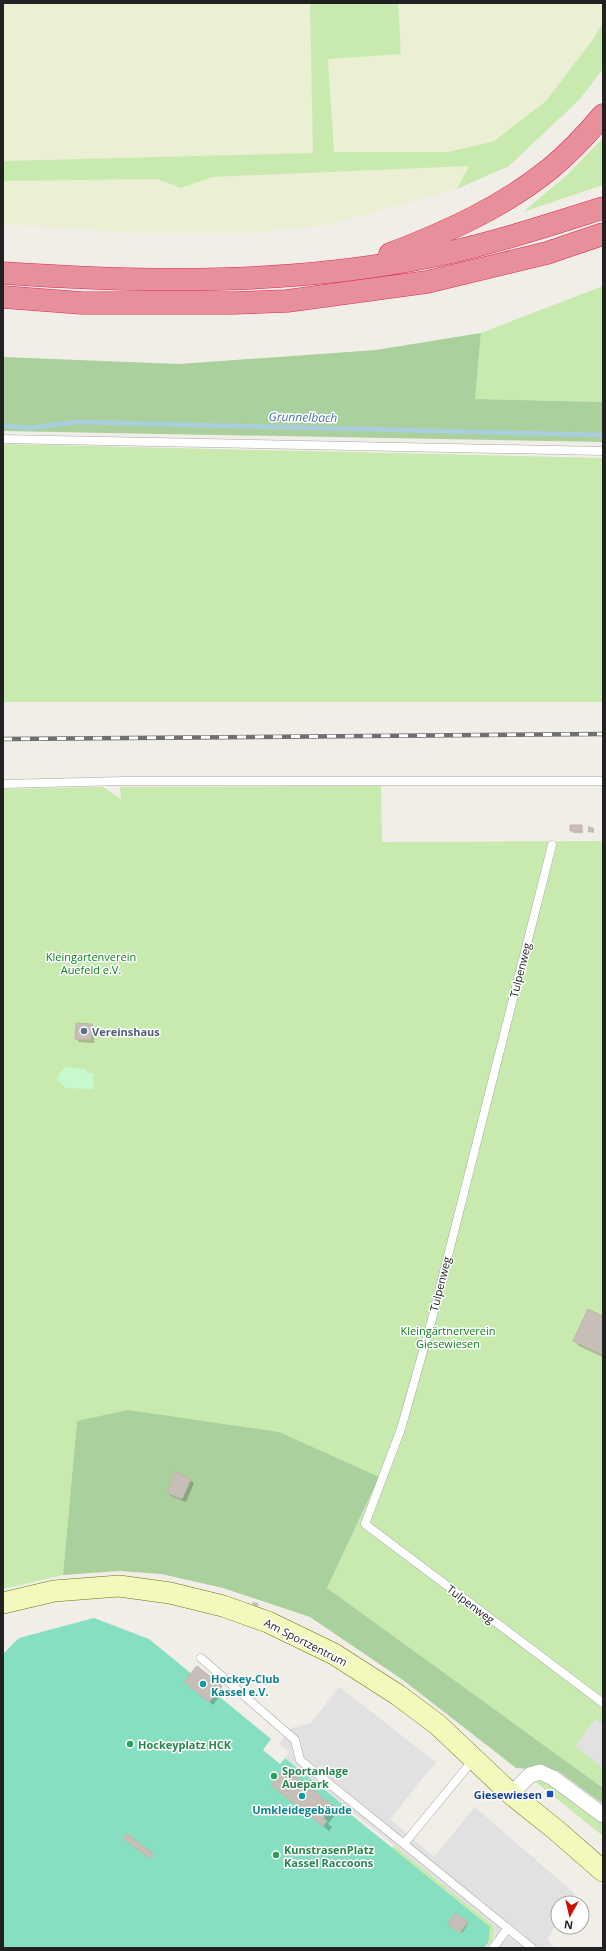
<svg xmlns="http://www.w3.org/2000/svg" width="606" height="1951" viewBox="0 0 606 1951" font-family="'Open Sans',sans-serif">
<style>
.farmland{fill:#ebefd3}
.grass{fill:#c8eaae}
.forest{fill:#a9d09d}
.park{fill:#c6f9cd}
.pitch{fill:#87dfc2}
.parking{fill:#e1e1e1}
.shadow{fill:#0003}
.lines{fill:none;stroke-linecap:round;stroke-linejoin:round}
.stream{stroke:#a9cfde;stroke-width:4.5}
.building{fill:#c6beb7;stroke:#c3b6aa}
.lane-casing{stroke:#a8a8a8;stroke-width:9}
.street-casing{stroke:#a8a8a8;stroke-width:16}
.secondary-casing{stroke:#667a06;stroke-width:22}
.highway-casing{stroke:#db295b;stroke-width:23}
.lane{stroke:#fff;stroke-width:8}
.street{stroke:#fff;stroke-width:15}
.secondary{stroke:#f3f9bd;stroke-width:21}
.highway{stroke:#e7909b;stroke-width:22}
.rail-casing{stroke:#6f6f6f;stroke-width:4.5}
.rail{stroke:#fff;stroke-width:3;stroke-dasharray:9;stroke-linecap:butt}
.service-dot{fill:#5c6f8a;stroke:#fff;stroke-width:1.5}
.culture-dot{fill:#0f9aa8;stroke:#fff;stroke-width:1.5}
.leisure-dot{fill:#2e9e5b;stroke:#fff;stroke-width:1.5}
.transit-dot{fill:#1a4fb4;stroke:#fff;stroke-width:1.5}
.labels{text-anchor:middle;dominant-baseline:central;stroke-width:3;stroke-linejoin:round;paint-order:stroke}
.park-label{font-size:11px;fill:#0d811d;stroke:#fff}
.street-label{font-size:11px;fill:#212121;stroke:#fff}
.service-label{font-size:11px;font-weight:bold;fill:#4e5e75;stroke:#fff;text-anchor:start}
.culture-label{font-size:11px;font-weight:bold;fill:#0d838f;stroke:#fff;text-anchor:start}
.leisure-label{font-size:11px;font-weight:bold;fill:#27864d;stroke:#fff;text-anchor:start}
.transit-label{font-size:11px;font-weight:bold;fill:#164399;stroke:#fff;text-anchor:end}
.water-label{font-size:12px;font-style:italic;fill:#4974a9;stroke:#fff}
</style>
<rect width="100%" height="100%" fill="#f1eee7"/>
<!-- farmland -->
<path class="farmland" d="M 3,3 L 310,3 L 314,153 L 3,161 Z
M 398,3 L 603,3 L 603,22 L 594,38 L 546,101 L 494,141 L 448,152 L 333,152 L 328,59 L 401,54 Z
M 469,166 L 457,189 L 328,225 L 246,233 L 134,233 L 3,224 L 3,181 L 157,179 L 181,188 L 212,177 Z"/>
<!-- grass -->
<path class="grass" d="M 310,3 L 398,3 L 401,54 L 328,59 L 334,152 L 448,152 L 494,141 L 546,101 L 594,38 L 603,22 L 603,69 L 580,99 L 509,166 L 457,189 L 469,166 L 212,177 L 181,188 L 157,179 L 3,181 L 3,161 L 313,153 Z
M 603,138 L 603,185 L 523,212 L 566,176 Z
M 603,286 L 603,402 L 475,399 L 481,333 Z
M 3,444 L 603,458 L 603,702 L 3,702 Z
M 381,786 L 382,842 L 603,841 L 603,1788 L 327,1588 L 379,1477 L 77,1421 L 63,1575 L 3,1589 L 3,789 L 103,787 L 121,799 L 120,787 Z
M 532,1779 L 545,1779 L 603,1823 L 603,1836 Z
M 394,1845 L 493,1925 C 495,1935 494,1940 487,1948 L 451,1948 L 389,1852 Z"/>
<!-- forest -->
<path class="forest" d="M 481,333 L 475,399 L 603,402 L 603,442 L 3,431 L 3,357 L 179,364 L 376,350 Z
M 128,1410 L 279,1432 L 379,1477 L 327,1588 L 603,1788 L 603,1804 L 558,1771 L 516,1768 L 403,1680 L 310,1617 L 223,1588 L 161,1574 L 119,1571 L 63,1575 L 77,1421 Z"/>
<!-- park -->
<path class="park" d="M 66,1067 L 85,1069 L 88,1073 L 94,1074 L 93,1089 L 65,1088 L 57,1079 L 58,1075 Z"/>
<!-- pitch -->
<path class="pitch" d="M 94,1618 L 149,1639 L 271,1739 L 263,1750 L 280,1764 L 285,1758 L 350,1810 L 349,1813 L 490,1927 L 488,1943 L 484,1948 L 3,1948 L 3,1654 L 19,1638 Z"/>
<!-- parking -->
<path class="parking" d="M 339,1687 L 436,1762 L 390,1819 L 434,1857 L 475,1807 L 575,1894 L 570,1903 L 558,1903 L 558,1921 L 547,1939 L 555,1948 L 484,1948 L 488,1943 L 490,1944 L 494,1939 L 495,1932 L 493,1925 L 285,1758 L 289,1752 L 279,1744 L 291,1728 L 311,1723 Z
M 595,1719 L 603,1725 L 603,1768 L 575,1746 Z"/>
<!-- shadow -->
<path class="shadow" d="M 571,826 L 582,826 L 583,833 L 573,833 Z
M 588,826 L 594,828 L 594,833 L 588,832 Z
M 92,1025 L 95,1028 L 94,1043 L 79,1042 L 76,1038 Z
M 603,1317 L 603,1357 L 579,1346 L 574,1341 Z
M 190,1480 L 194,1483 L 186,1502 L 171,1496 L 168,1493 Z
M 252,1602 L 258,1603 L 259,1606 L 253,1605 Z
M 197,1667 L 225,1690 L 213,1705 L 189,1685 Z
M 285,1770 L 337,1812 L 328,1824 L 332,1827 L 329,1831 L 278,1790 Z
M 467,1923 L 468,1924 L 462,1933 L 450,1925 Z"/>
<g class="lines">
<!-- stream -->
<path class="stream" d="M 3,426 L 30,428 L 77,422 L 603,435"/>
</g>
<!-- building -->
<path class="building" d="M 570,825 L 582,825 L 582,831 L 570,831 Z
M 76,1023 L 92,1024 L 91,1040 L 75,1039 Z
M 588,1309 L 603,1316 L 603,1355 L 573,1341 Z
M 175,1472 L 191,1479 L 182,1499 L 167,1493 Z
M 197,1666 L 222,1686 L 209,1702 L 184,1682 Z
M 285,1768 L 333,1806 L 323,1818 L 327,1821 L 323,1826 L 271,1785 Z
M 127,1834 L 153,1854 L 149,1858 L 123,1838 Z
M 455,1913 L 468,1922 L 460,1933 L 448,1924 Z"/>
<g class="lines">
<defs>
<path id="lane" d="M 3,439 L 603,451
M 3,784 L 123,781 L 603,781
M 552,845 L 431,1323 L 401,1429 L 365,1524 L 603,1703
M 201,1658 L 295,1740 L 300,1760 L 404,1844
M 473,1760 L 404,1844 L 532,1948
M 493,1948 L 508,1928"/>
<path id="street" d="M 511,1794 L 530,1775 L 540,1772 L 553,1778 L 603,1815"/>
<path id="secondary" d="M 3,1603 L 54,1591 L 119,1586 L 170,1593 L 223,1606 L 268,1622 L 334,1654 L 398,1695 L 438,1725 L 511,1794 L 556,1830 L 603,1871"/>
<path id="highway" d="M 390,254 C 447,232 503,207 551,168 C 570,152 587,134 603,115
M 3,273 C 148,283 295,285 438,255 C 494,243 549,225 603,208
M 3,297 L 82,303 L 233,303 L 287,301 L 427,282 L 547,253 L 603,234"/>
</defs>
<!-- lane casing -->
<use href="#lane" class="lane-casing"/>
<!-- street casing -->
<use href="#street" class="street-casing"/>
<!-- secondary casing -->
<use href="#secondary" class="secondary-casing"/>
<!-- highway casing -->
<use href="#highway" class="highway-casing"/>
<!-- lane -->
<use href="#lane" class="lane"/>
<!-- street -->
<use href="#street" class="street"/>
<!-- secondary -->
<use href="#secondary" class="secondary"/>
<!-- highway -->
<use href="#highway" class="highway"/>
<defs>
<path id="rail" d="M 3,739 L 603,734"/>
</defs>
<!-- rail casing -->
<use href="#rail" class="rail-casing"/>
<!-- rail -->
<use href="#rail" class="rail"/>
</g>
<!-- markers -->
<circle class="service-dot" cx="84" cy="1031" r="4"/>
<g class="culture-dot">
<circle cx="203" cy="1684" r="4"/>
<circle cx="302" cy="1796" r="4"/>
</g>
<g class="leisure-dot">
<circle cx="130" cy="1744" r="4"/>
<circle cx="274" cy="1776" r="4"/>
<circle cx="276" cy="1855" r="4"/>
</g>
<rect class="transit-dot" x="546" y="1790" width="8" height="8" rx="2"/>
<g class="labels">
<!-- park labels -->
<g class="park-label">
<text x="91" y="956">Kleingartenverein<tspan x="91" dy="13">Auefeld e.V.</tspan></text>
<text x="448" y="1330">Kleingärtnerverein<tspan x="448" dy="13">Giesewiesen</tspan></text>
</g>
<!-- street labels -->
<g class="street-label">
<text transform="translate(520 970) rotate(-76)">Tulpenweg</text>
<text transform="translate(440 1284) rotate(-76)">Tulpenweg</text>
<text transform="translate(471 1604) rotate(37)">Tulpenweg</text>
<text transform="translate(306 1642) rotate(27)">Am Sportzentrum</text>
</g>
<!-- service labels -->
<g class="service-label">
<text x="92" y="1031">Vereinshaus</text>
</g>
<!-- culture labels -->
<g class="culture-label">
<text x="211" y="1678">Hockey-Club<tspan x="211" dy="13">Kassel e.V.</tspan></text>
<text x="302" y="1809" text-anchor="middle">Umkleidegebäude</text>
</g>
<!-- leisure labels -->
<g class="leisure-label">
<text x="138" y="1744">Hockeyplatz HCK</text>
<text x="282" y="1770">Sportanlage<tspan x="282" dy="13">Auepark</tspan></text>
<text x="284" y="1849">KunstrasenPlatz<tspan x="284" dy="13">Kassel Raccoons</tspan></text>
</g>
<!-- transit labels -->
<g class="transit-label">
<text x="542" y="1794">Giesewiesen</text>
</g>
<!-- water labels -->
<g class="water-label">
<text transform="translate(303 417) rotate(1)">Grunnelbach</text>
</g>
</g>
<!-- border -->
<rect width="606" height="1951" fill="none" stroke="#212121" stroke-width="8"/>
<!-- north arrow -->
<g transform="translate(570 1915) rotate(188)"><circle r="19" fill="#ffffff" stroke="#a6a6a6"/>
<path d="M0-3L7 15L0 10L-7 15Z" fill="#d00e01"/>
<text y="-6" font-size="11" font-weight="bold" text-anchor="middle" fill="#212121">N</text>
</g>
</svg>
